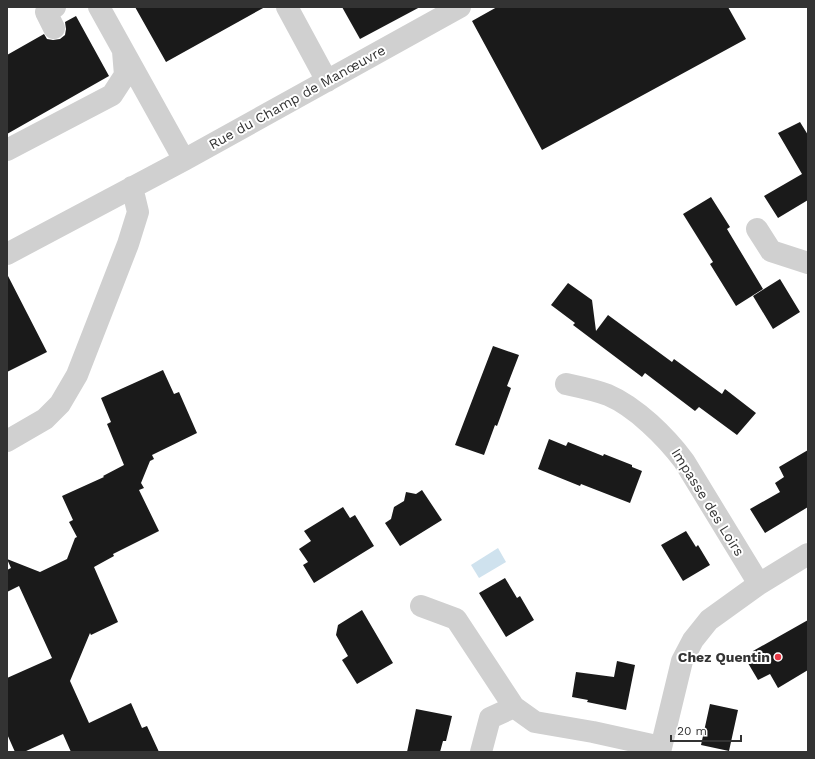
<svg xmlns="http://www.w3.org/2000/svg" width="815" height="759" viewBox="0 0 815 759" font-family="'Work Sans',sans-serif">
<style>
.water{fill:#cfe2ee}
.building{fill:#1a1a1a}
.lines{fill:none;stroke-linecap:round;stroke-linejoin:round}
.minor{stroke:#d0d0d0;stroke-width:22}
.poi-dot{fill:#e63946;stroke:#fff;stroke-width:1.5}
.labels{text-anchor:middle;dominant-baseline:central;stroke-width:4;stroke-linejoin:round;paint-order:stroke}
.street-label{font-size:14px;fill:#333;stroke:#fff}
.poi-label{font-size:14px;font-weight:bold;fill:#333;stroke:#fff;text-anchor:end}
</style>
<rect width="100%" height="100%" fill="#fff"/>
<!-- water -->
<path class="water" d="M 498,548 L 506,562 L 479,578 L 471,565 Z"/>
<!-- building -->
<path class="building" d="M 135,7 L 265,7 L 166,62 Z
M 342,7 L 420,7 L 360,39 Z
M 497,7 L 728,7 L 746,39 L 542,150 L 472,21 Z
M 76,16 L 109,76 L 7,134 L 7,55 L 44,34 L 47,39 L 53,40 L 60,39 L 65,35 L 66,29 L 65,22 Z
M 800,122 L 808,135 L 808,200 L 778,218 L 764,196 L 802,174 L 778,133 Z
M 711,197 L 730,227 L 727,229 L 763,289 L 736,306 L 710,264 L 713,262 L 683,214 Z
M 7,274 L 47,352 L 7,372 Z
M 780,279 L 800,312 L 773,329 L 753,296 Z
M 568,283 L 592,300 L 596,331 L 608,315 L 672,362 L 674,359 L 722,394 L 725,389 L 756,413 L 737,435 L 699,407 L 695,411 L 645,373 L 642,377 L 573,325 L 575,323 L 551,305 Z
M 493,346 L 519,355 L 507,386 L 511,388 L 500,418 L 497,426 L 495,425 L 484,455 L 455,445 Z
M 163,370 L 174,394 L 179,392 L 197,433 L 152,455 L 154,459 L 150,461 L 141,483 L 144,488 L 139,490 L 159,531 L 113,554 L 114,556 L 94,567 L 118,622 L 91,635 L 90,633 L 70,681 L 89,723 L 131,703 L 142,728 L 147,726 L 159,752 L 71,752 L 63,734 L 24,752 L 15,752 L 7,734 L 7,678 L 52,658 L 19,586 L 7,592 L 7,570 L 11,568 L 7,559 L 40,572 L 67,559 L 75,538 L 77,537 L 69,522 L 73,520 L 62,496 L 104,477 L 103,476 L 124,465 L 107,424 L 111,422 L 101,398 Z
M 549,439 L 566,446 L 568,442 L 603,456 L 604,454 L 632,465 L 632,467 L 642,471 L 630,503 L 581,484 L 580,486 L 538,469 Z
M 808,450 L 808,507 L 765,533 L 750,509 L 780,492 L 775,483 L 784,477 L 779,467 Z
M 422,490 L 442,520 L 400,546 L 385,523 L 391,519 L 394,507 L 404,501 L 406,492 L 416,494 Z
M 343,507 L 350,518 L 355,515 L 374,546 L 314,583 L 303,565 L 308,562 L 299,549 L 311,541 L 304,531 Z
M 686,531 L 696,547 L 698,545 L 710,565 L 683,581 L 661,545 Z
M 505,578 L 517,598 L 520,596 L 534,620 L 506,637 L 479,593 Z
M 362,610 L 393,663 L 357,684 L 342,660 L 348,656 L 336,635 L 338,625 Z
M 808,620 L 808,670 L 778,688 L 770,674 L 758,680 L 745,658 L 754,653 L 753,651 Z
M 617,661 L 635,665 L 626,710 L 587,702 L 588,700 L 572,697 L 576,672 L 614,677 Z
M 710,704 L 738,710 L 729,751 L 701,745 Z
M 416,709 L 452,716 L 446,741 L 443,741 L 440,752 L 407,752 Z"/>
<g class="lines">
<!-- minor -->
<path class="minor" d="M 99,7 L 184,160
M 287,7 L 327,81
M 54,28 L 46,12 L 55,7
M 7,150 L 112,95 L 125,75 L 123,51
M 757,229 L 771,251 L 808,263
M 7,254 L 184,160 L 460,7
M 566,384 C 580,387 595,390 608,395 C 636,407 666,437 684,461 L 759,584
M 7,441 L 45,419 L 60,404 L 77,375 L 128,244 L 138,212 L 132,187
M 421,606 L 456,619 L 514,707 L 535,722 L 593,732 L 661,747
M 481,752 L 490,718 L 514,707
M 660,752 L 682,661 L 693,640 L 709,620 L 759,584 L 808,554"/>
</g>
<!-- markers -->
<circle class="poi-dot" cx="778" cy="657" r="4"/>
<g class="labels">
<!-- street labels -->
<g class="street-label">
<text transform="translate(297 97) rotate(-29)">Rue du Champ de Manœuvre</text>
<text transform="translate(708 502) rotate(58)">Impasse des Loirs</text>
</g>
<!-- poi labels -->
<g class="poi-label">
<text x="770" y="657">Chez Quentin</text>
</g>
</g>
<!-- border -->
<rect width="815" height="759" fill="none" stroke="#333333" stroke-width="16"/>
<!-- scale -->
<path d="M671 735v6h70v-6" fill="none" stroke="#333333" stroke-width="2"/>
<text x="677" y="735" font-size="12" fill="#333333" stroke="#ffffff" stroke-width="3" paint-order="stroke">20 m</text>
</svg>
